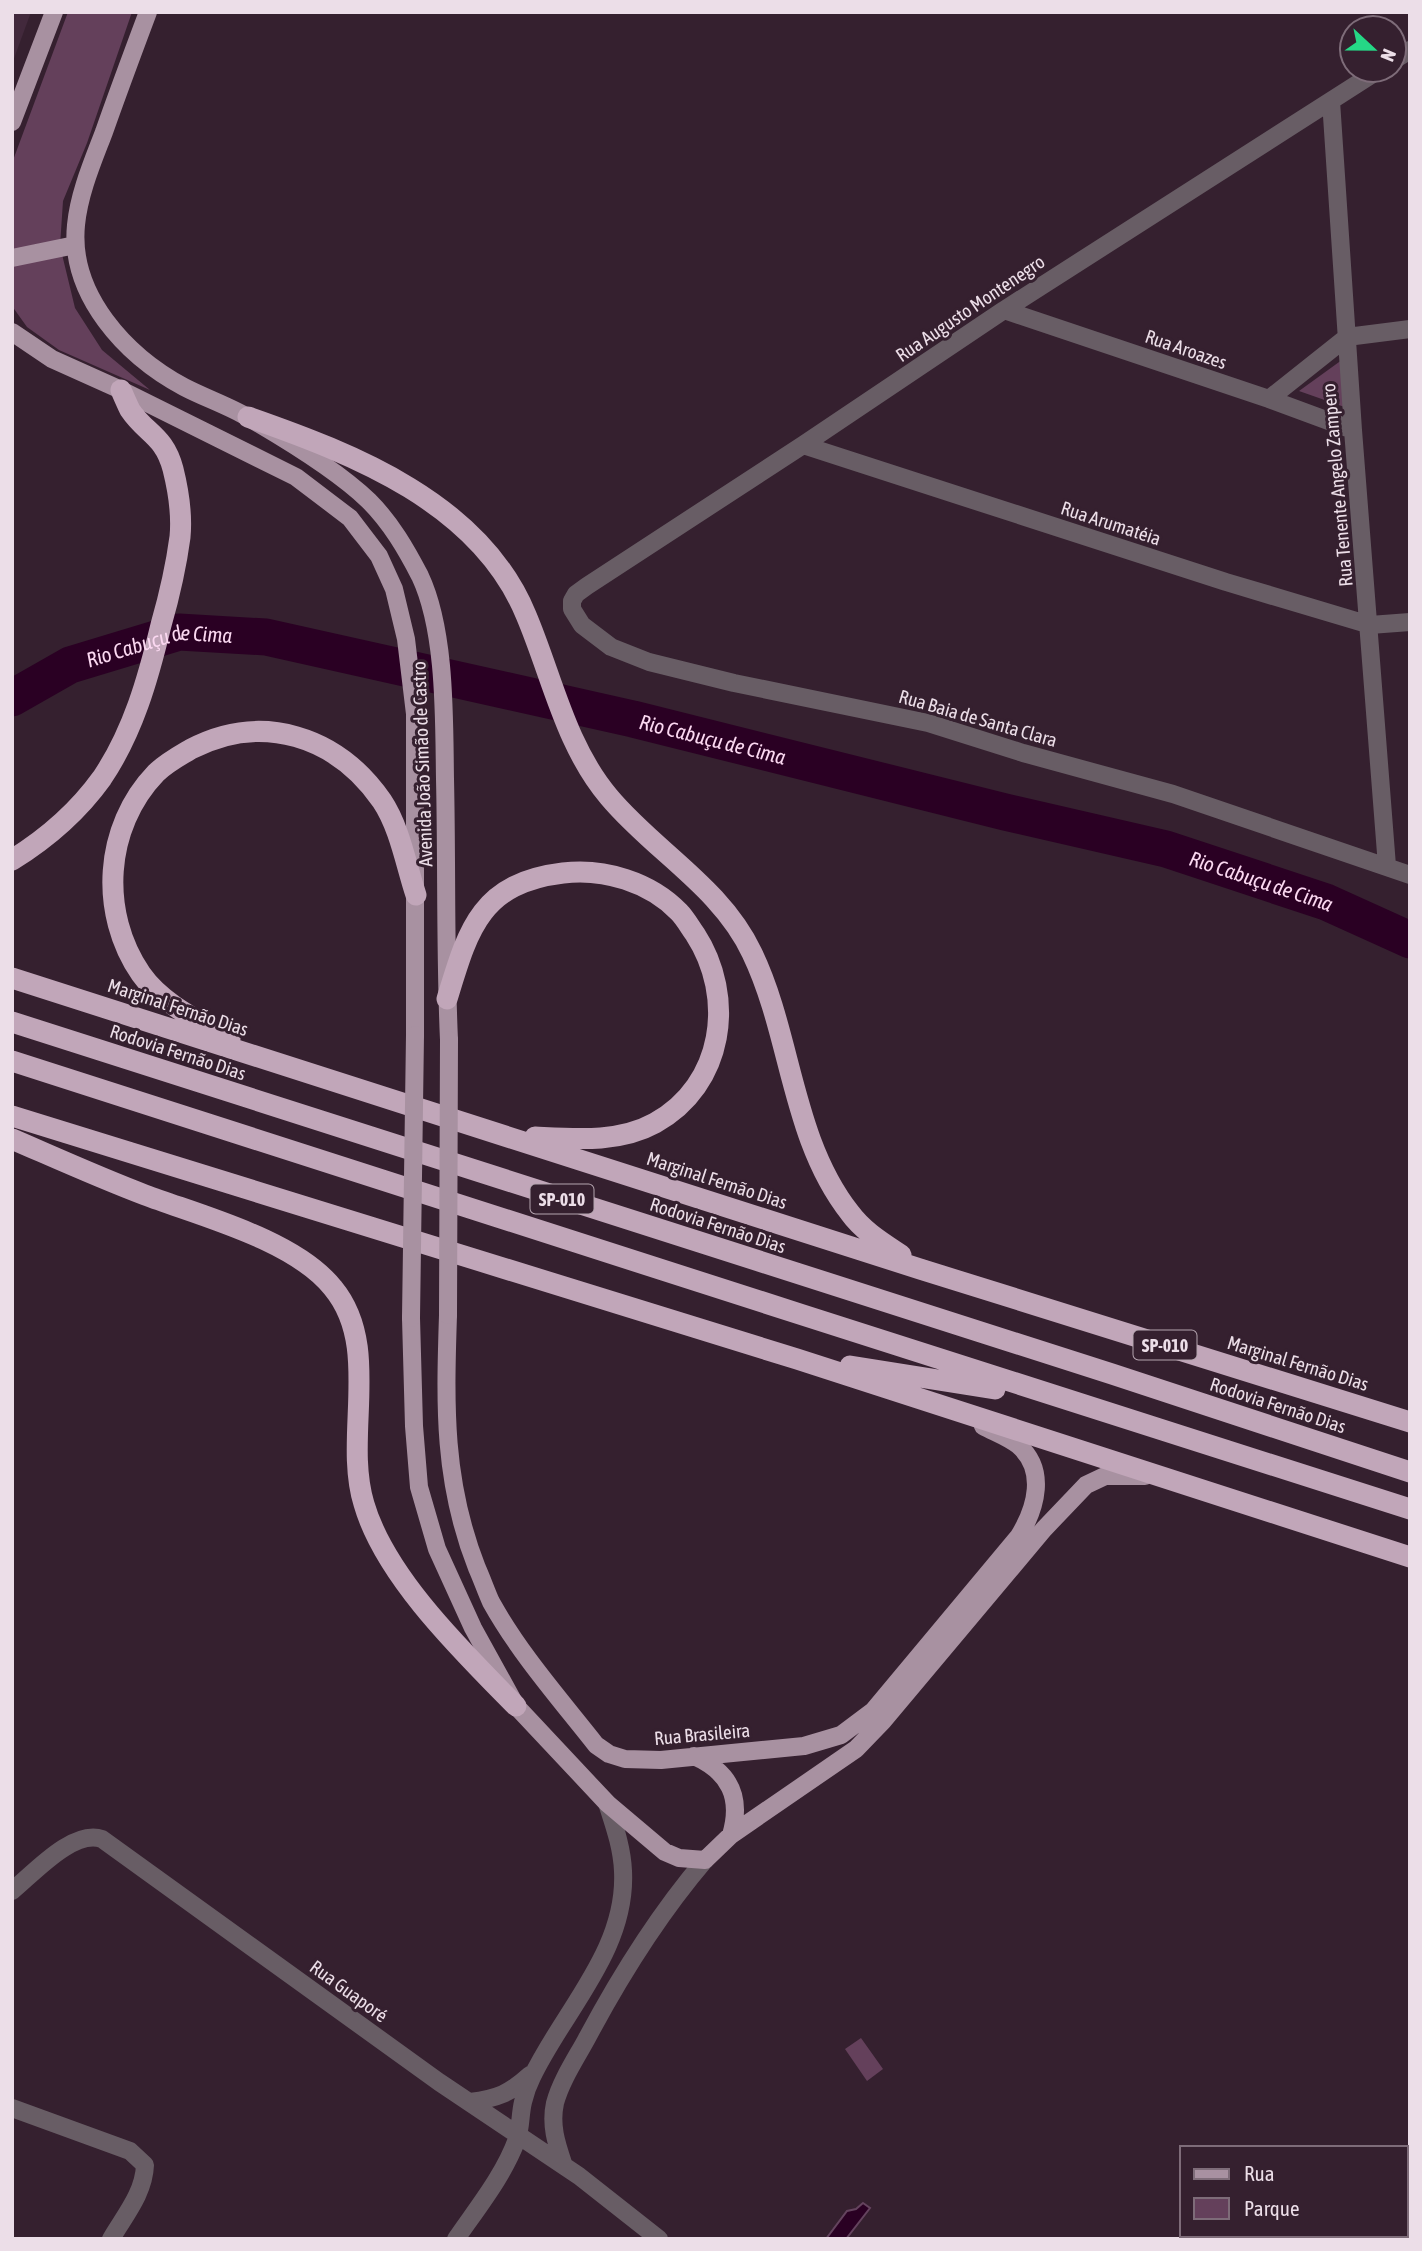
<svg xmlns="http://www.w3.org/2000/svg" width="1422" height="2251" viewBox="0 0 1422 2251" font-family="'Asap Condensed',sans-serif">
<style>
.built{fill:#42293c}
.green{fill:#64405b}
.water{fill:#2a0023;stroke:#64435e;stroke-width:2}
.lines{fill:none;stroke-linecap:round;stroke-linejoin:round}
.river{stroke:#2a0023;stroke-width:37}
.minor{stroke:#685d65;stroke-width:18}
.major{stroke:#a891a1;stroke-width:18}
.highway{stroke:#c1a6b9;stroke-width:21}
.major-bridge{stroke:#a891a1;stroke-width:18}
.labels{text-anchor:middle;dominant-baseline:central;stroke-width:6;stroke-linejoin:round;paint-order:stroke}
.shield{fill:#35202f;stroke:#b5a5b0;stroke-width:2}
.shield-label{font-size:18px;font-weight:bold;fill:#ecdee8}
.street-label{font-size:19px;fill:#ecdee8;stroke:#35202f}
.water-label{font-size:21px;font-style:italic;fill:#fbd8f1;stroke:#35202f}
</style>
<rect width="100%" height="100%" fill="#35202f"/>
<!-- built -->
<path class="built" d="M 12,12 L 31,12 L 12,64 Z"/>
<!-- green -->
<path class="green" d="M 68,12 L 132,12 L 87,143 L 63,201 L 60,246 L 75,308 L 102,350 L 150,390 L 59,350 L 27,327 L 12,306 L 12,163 Z
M 1346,357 L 1353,410 L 1299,391 Z
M 861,2038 L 883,2069 L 867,2081 L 845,2049 Z"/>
<!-- water -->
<path class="water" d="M 863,2203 L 870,2208 L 846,2239 L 826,2239 L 847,2211 L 856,2209 Z"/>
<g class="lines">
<!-- river -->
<path class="river" id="s1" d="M 12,698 L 70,665 L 179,632 L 266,637 L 633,719 L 1005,812 L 1166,849 L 1326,902 L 1410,940"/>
<!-- minor -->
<path class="minor" d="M 1394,60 L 1410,50
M 1379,70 L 1004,310 L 803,445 L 587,586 L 576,594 L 572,601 L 572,609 L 582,625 L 611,647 L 649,662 L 734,683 L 928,723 L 1023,753 L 1173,794 L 1410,875
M 1331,101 L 1353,430 L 1387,866
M 1004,310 L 1269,399 L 1353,430
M 1269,399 L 1347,337 L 1410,329
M 803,445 L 1226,582 L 1370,625 L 1410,622
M 12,1891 C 34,1873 73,1829 102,1839 L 439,2082 L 579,2176 L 659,2239
M 470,2102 C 498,2098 509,2094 530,2075
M 12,2108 L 130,2151 L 145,2165 C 144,2193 125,2215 111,2239
M 564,2166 C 557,2145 550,2126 555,2103 C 561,2081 575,2060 586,2040 C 620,1976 658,1915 705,1860
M 456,2239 C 478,2207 504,2175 517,2139 C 521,2127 520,2114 523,2102 C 525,2093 528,2085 532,2077 C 564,2010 627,1950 623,1871 C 622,1847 614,1825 607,1803"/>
<!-- major -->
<path class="major" d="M 148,12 C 133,52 118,92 104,132 C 93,161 79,193 76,225 C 69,295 126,356 184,387 C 205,398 229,406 249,418 C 287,440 338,471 369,501 C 391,523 406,549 420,576 C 446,631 444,719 445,779 C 447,866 445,953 449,1040
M 12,122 L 54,12
M 12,258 L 75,245
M 12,332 L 52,359 L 121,390 L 296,477 L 350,518 L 379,556 L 394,589 L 406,639 L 415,714 L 415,1035
M 448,1315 C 445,1406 443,1482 477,1568 C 482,1579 486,1591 491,1602 C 520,1654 559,1698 596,1745 L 609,1754 L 625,1759 L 661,1760 L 804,1746 L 841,1735 L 873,1711 L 1019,1536 C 1036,1508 1047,1470 1018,1445 C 1008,1437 994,1432 983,1426
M 411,1318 L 414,1426 L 419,1487 L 437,1549 L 473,1628 L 516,1706 L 607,1803 L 665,1852 L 679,1858 L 705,1860 L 731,1835 L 856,1749 L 883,1721 L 1044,1529 L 1086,1485 L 1105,1476 L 1145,1476
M 694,1756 C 730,1772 742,1798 731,1835"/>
<!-- highway -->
<path class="highway" d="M 248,417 C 354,454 480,503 526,615 C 552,676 565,745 609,797 C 654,851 721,887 752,953 C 792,1036 791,1138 850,1213 C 863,1231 883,1243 901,1255
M 12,860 C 46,839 79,810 102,778 C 133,732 148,679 161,625 C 169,597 176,567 180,537 C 182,516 178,489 173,469 C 164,435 146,434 130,410 C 127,404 124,397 121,390
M 12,978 L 920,1269 L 1410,1422
M 447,999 C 468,930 480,883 563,873 C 604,868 650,882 679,912 C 685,918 690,927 695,934 C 736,997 724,1085 655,1123 C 619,1143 575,1139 535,1137
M 12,1022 L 1112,1374 L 1410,1472
M 230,1039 C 199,1021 162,1004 141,974 C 99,913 104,827 156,773 C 166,763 179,756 191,749 C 262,712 337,736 382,801 C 400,828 406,865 416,895
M 12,1061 C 479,1209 943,1362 1410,1509
M 12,1116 L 797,1359 L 1410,1557
M 12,1139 C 56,1158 100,1178 145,1195 C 201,1216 295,1240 333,1288 C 382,1347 343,1436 364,1504 C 385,1577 464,1653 516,1706
M 850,1366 L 995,1389"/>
<!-- major-bridge -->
<path class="major-bridge" d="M 448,1315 L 449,1040
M 411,1318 L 415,1035"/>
</g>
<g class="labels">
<!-- shield labels -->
<g class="shield">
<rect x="530.5" y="1184.5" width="63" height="29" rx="5"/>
<rect x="1133.5" y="1330.5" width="63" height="29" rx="5"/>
</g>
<g class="shield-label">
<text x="562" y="1199">SP-010</text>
<text x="1165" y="1345">SP-010</text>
</g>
<!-- street labels -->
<g class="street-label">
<text transform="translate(970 308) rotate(-34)">Rua Augusto Montenegro</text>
<text transform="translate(1186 349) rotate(19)">Rua Aroazes</text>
<text transform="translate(1337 485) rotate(-95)">Rua Tenente Angelo Zampero</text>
<text transform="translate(1111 523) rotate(18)">Rua Arumatéia</text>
<text transform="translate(978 718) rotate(16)">Rua Baia de Santa Clara</text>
<text transform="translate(422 764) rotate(-92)">Avenida João Simão de Castro</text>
<text transform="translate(178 1007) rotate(18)">Marginal Fernão Dias</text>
<text transform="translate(178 1052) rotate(18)">Rodovia Fernão Dias</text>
<text transform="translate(717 1180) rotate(18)">Marginal Fernão Dias</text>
<text transform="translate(718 1225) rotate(18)">Rodovia Fernão Dias</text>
<text transform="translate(1298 1363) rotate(17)">Marginal Fernão Dias</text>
<text transform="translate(1278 1405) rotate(18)">Rodovia Fernão Dias</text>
<text transform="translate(702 1734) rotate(-5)">Rua Brasileira</text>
<text transform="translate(349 1991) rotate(36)">Rua Guaporé</text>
</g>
<!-- water labels -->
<g class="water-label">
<text stroke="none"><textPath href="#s1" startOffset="159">Rio Cabuçu de Cima</textPath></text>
<text stroke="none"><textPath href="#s1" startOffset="726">Rio Cabuçu de Cima</textPath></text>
<text stroke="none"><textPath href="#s1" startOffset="1293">Rio Cabuçu de Cima</textPath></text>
</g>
</g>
<!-- border -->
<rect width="1422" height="2251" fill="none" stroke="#ecdee8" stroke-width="28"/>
<!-- legend -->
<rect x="1180" y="2146" width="228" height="91" fill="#35202f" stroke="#7e6c79" stroke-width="2"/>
<rect x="1194" y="2169" width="35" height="10" fill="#a891a1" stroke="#7e6c79" stroke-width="2"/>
<text x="1244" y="2181" font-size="21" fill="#ecdee8">Rua</text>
<rect x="1194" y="2198" width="35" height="21" fill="#64405b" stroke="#7e6c79" stroke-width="2"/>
<text x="1244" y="2216" font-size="21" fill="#ecdee8">Parque</text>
<!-- north arrow -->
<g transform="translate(1373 49) rotate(112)"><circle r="33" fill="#35202f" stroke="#7e6c79" stroke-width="2"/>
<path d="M0-5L12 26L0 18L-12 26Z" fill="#25d886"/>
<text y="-10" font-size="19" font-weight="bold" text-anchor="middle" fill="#ecdee8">N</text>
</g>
</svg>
